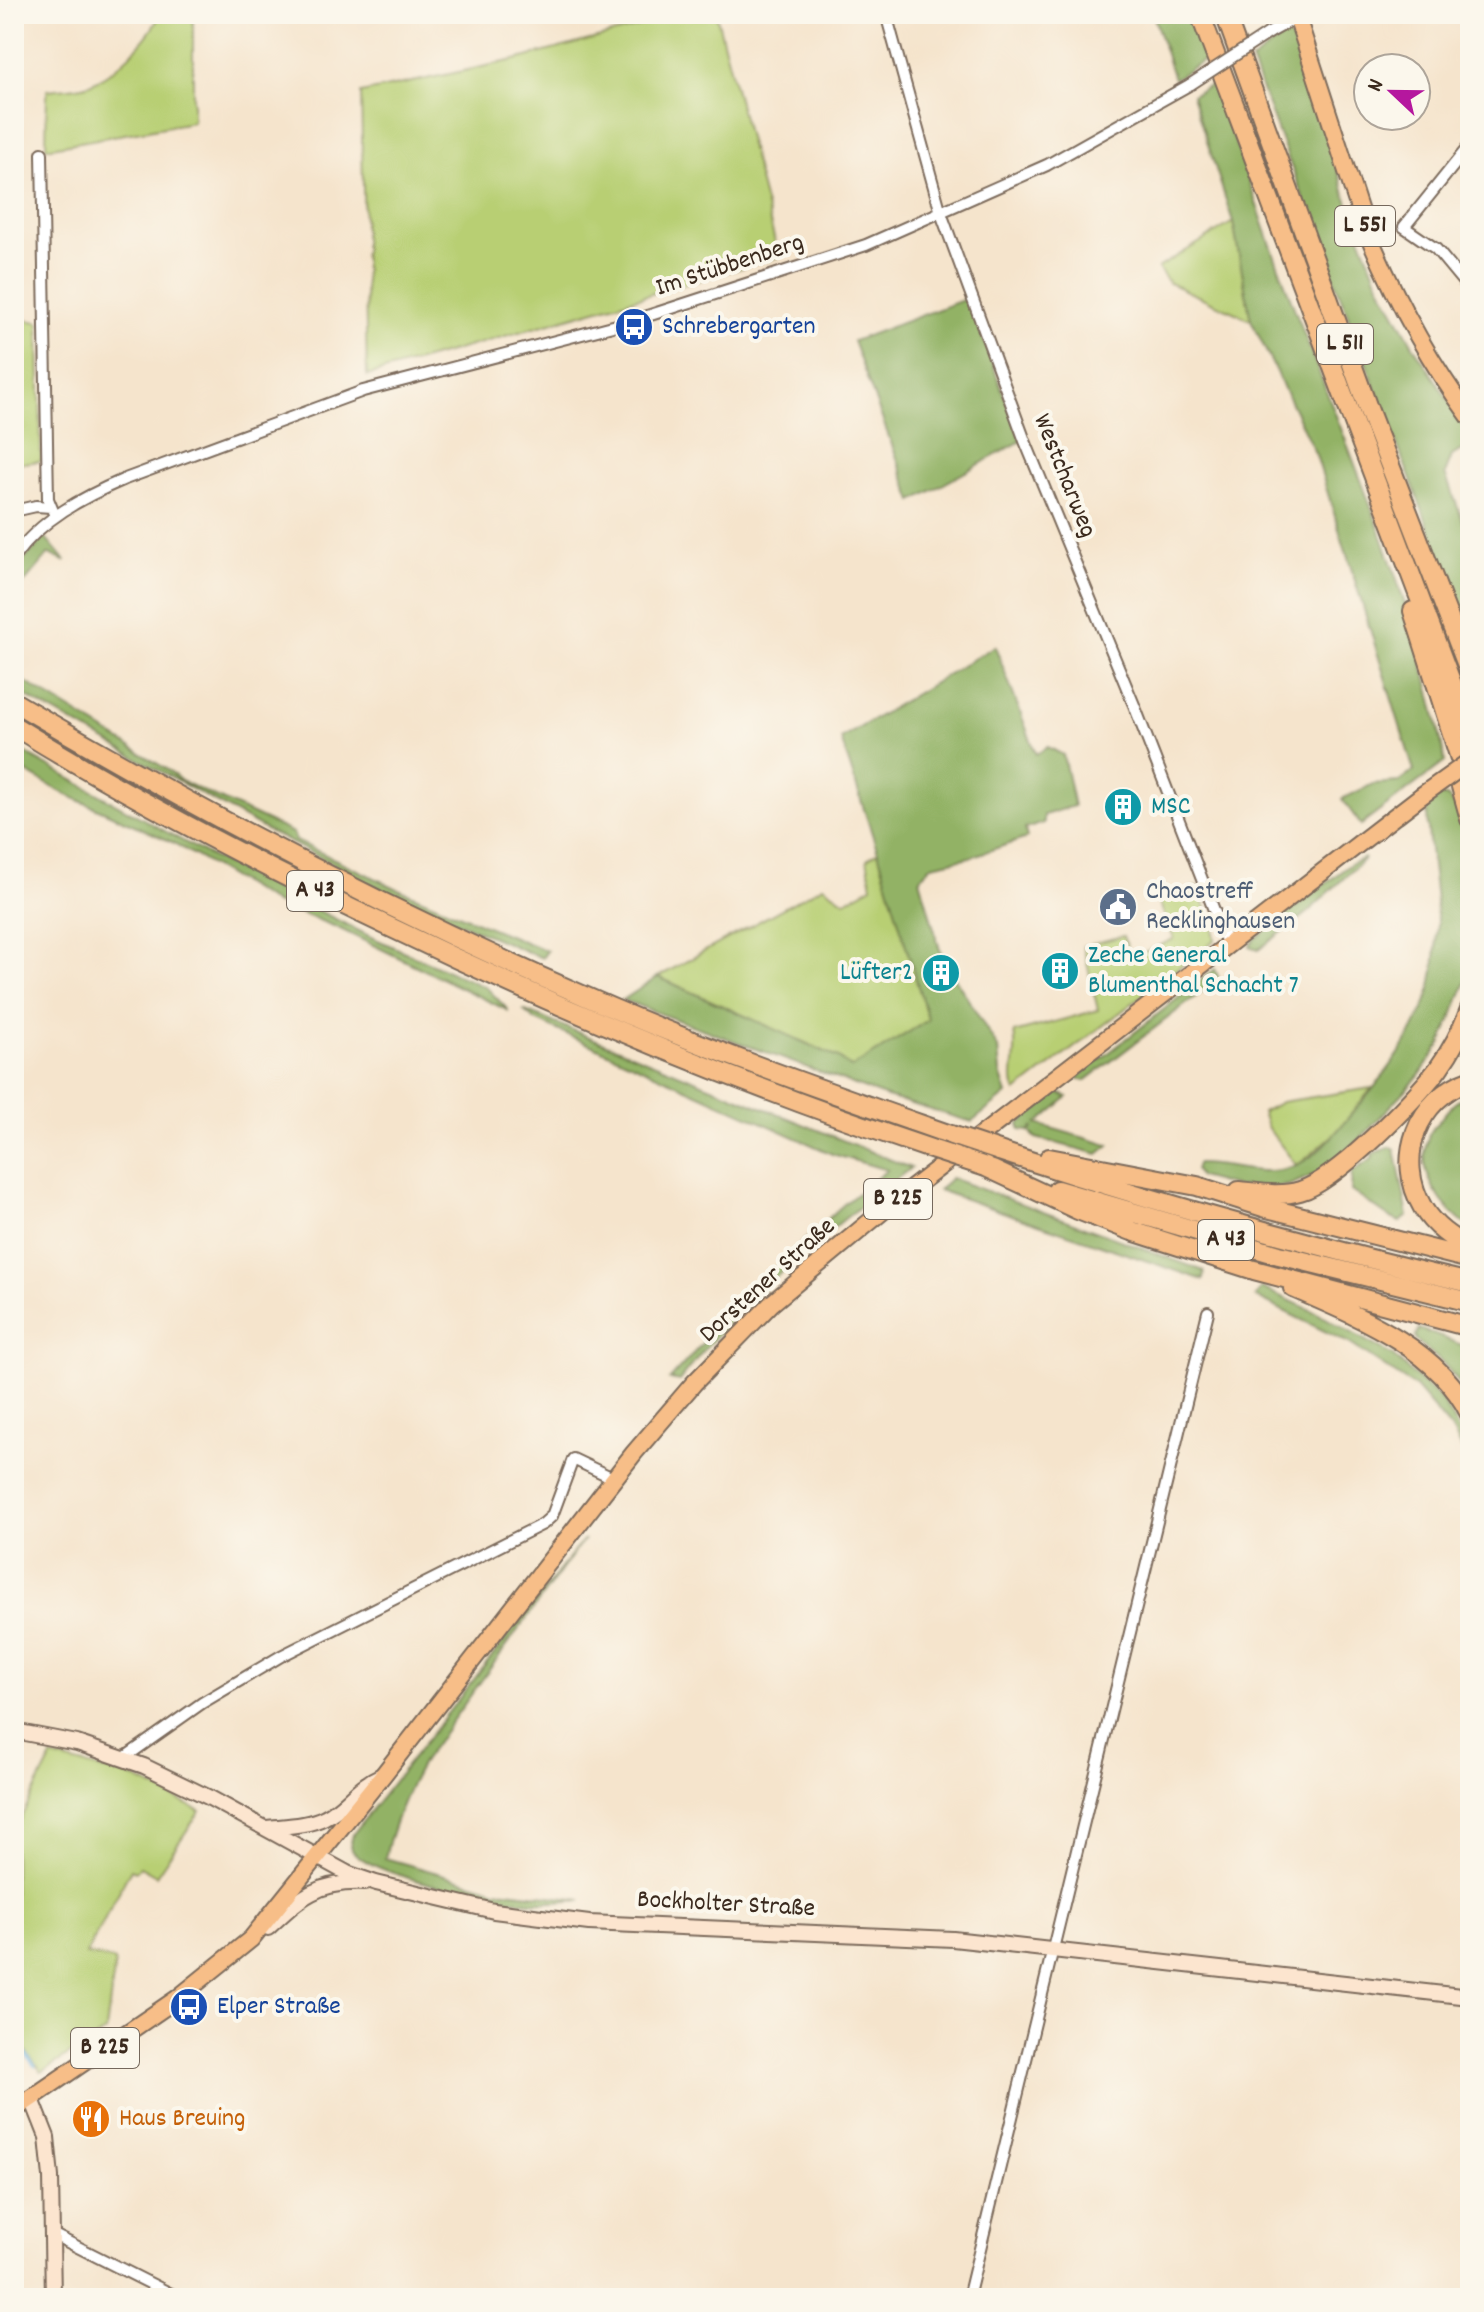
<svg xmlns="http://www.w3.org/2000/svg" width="1484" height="2312" viewBox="0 0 1484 2312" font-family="Dekko,sans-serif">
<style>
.green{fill:#b8cf73;stroke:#7a7c48;stroke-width:2}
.forest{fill:#92b265;stroke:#666e42;stroke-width:2}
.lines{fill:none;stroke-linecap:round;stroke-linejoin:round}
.stream{stroke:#69b1e0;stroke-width:3}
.street-casing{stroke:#7c6b5b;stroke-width:14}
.secondary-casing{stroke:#7c6b5b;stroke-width:18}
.primary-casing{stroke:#7c6b5b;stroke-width:20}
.highway-casing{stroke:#7c6b5b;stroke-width:22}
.street{stroke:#fff;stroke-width:10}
.secondary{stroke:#fce5cf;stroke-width:14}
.primary{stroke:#f7be88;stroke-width:16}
.highway{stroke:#f7be88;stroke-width:18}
.street-bridge-casing{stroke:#7c6b5b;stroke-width:14;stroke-linecap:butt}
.primary-bridge-casing{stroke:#7c6b5b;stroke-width:20;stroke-linecap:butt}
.highway-bridge-casing{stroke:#7c6b5b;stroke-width:22;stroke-linecap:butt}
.street-bridge{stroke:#fff;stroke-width:10}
.primary-bridge{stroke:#f7be88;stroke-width:16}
.highway-bridge{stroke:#f7be88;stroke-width:18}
.labels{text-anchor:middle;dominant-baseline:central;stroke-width:8;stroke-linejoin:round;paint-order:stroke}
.shield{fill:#fbf7ec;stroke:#75685c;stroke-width:2}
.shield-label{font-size:24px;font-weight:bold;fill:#3b2a1e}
.street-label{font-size:26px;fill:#3b2a1e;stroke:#fbf7ec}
.transit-label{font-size:26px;fill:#164399;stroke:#fbf7ec;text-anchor:start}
.culture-label{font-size:26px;fill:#0d838f;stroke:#fbf7ec;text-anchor:start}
.service-label{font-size:26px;fill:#4e5e75;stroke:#fbf7ec;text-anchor:start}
.food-label{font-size:26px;fill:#c56008;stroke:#fbf7ec;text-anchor:start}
</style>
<rect width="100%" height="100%" fill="#fbf7ec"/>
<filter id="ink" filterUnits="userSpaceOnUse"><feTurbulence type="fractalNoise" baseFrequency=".0125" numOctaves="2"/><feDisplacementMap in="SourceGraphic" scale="16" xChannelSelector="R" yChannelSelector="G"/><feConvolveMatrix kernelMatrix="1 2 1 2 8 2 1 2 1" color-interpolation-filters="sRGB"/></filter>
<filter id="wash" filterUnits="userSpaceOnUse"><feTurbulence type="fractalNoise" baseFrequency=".006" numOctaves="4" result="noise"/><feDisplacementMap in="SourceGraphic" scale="32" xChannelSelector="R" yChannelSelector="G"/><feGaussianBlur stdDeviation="1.8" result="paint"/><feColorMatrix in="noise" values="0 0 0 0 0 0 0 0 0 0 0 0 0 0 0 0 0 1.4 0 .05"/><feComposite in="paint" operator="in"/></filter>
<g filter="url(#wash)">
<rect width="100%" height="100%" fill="#f5e4cc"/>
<!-- green -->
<path class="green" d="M 156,14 L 193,14 L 193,122 L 46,148 L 47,90 C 60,88 79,89 92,83 C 116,72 144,43 157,21 Z
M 686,14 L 716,14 L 779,257 L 367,376 L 361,93 L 519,59 Z
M 1233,222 L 1251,320 L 1169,283 L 1158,268 Z
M 14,318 L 39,322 L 41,461 L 14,464 Z
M 878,852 L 929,1020 L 851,1069 L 839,1058 L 658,977 L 823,886 L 845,901 L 872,886 L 867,859 Z
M 1198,886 L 1209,916 L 1203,922 L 1198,917 L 1191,920 L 1194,928 L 1213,925 L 1215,940 L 1016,1092 C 1008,1077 1019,1052 1014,1033 L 1098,1010 L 1083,946 L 1123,936 L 1132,958 L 1174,939 L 1158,899 Z
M 1372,1088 L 1337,1132 L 1297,1166 L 1267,1127 L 1262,1112 L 1281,1102 Z
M 52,1757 L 133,1777 L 200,1811 L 156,1876 L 140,1867 L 136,1871 L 131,1869 L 86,1954 L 115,1961 L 106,2031 L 42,2072 L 28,2055 L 14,2023 L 14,1831 Z"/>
<!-- forest -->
<path class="forest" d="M 1153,14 L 1190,14 L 1206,59 L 1174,79 Z
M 1286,35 L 1298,44 L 1351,213 L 1378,282 L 1414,347 L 1470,433 L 1470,453 L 1465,448 L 1452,456 L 1445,474 L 1470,539 L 1470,625 L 1439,554 L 1251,61 Z
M 1215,83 C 1242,162 1268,241 1298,318 C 1353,463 1418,608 1445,762 L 1361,825 L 1342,799 L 1373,784 L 1399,782 L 1414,771 L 1316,455 L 1251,320 L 1233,222 L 1192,95 Z
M 968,298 L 1021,441 L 913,501 L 853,341 Z
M 45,537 L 66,562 L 49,554 L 14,595 L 14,571 Z
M 995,646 L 1036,754 L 1048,747 L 1063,755 L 1074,806 L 1044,815 L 1044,823 L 1025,829 L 1027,838 L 970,857 L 932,865 L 920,879 L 942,957 L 998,1048 L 1000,1073 L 1007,1094 L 972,1122 L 887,1097 L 623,1000 L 658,977 L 839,1058 L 851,1068 L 928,1020 L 878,852 L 841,739 Z
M 14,675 L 171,772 L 181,781 L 293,833 L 296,841 L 396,888 L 547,951 L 542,958 L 396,896 L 268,831 L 14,690 Z
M 14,747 L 210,856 L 371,937 L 487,988 L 509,1011 L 336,927 L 275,903 L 172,842 L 65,794 L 14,765 Z
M 1438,796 L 1447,797 L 1461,812 L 1470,851 L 1470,972 L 1441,1044 L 1419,1076 L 1358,1141 L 1318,1173 L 1290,1185 L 1276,1187 L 1234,1186 L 1199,1177 L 1195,1170 L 1197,1164 C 1229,1163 1262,1179 1294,1166 C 1322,1155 1341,1125 1360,1104 C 1386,1075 1411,1040 1426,1003 C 1434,984 1437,945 1437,924 C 1437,883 1426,844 1427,803 Z
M 1365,858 L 1305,915 L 1258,950 L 1250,946 L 1255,939 L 1352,863 Z
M 1215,969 L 1219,979 L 1085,1081 L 1077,1078 Z
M 523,1010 L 911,1168 C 830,1228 739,1301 679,1381 L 670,1379 L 756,1285 L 843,1205 L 887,1170 L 832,1154 L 535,1020 Z
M 1059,1093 L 1068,1097 L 1037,1124 L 1109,1145 L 1098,1154 L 1036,1138 L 1030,1132 L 1034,1127 L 1029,1131 L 1021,1130 L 1019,1124 Z
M 1470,1094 L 1470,1228 C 1444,1210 1415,1173 1428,1138 C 1430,1130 1437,1124 1442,1117 C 1451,1106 1457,1099 1470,1094 Z
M 1391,1147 L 1395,1149 L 1408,1216 L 1400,1222 L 1389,1217 L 1351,1191 L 1352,1172 L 1373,1158 L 1372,1154 Z
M 951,1178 L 1204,1271 L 1203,1280 L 938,1190 Z
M 1262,1288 L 1315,1312 L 1393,1356 L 1442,1401 L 1467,1445 L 1464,1452 L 1451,1429 L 1415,1387 L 1349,1343 L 1255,1297 Z
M 1419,1329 L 1470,1348 L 1470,1397 L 1445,1365 L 1417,1341 L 1415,1336 Z
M 584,1539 L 423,1761 C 406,1792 393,1823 385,1858 L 497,1890 L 582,1900 C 565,1901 548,1903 532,1902 C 498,1901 365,1876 350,1847 L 353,1834 Z"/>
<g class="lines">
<!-- stream -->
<path class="stream" d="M 14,2027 L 20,2046 L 35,2066"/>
</g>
</g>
<g filter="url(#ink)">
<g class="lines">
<defs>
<path id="street" d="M 886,14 L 941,213 L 1025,441 L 1134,705 L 1228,946
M 1269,33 L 1301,15
M 1470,145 L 1404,227 L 1436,249 L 1470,290
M 42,153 L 48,499 L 55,516
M 14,511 L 36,506 L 51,507
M 14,557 C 41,519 83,497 125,479 L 363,391 L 632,321 L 866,245 L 1047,165 L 1191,84
M 124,1758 L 202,1703 L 281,1656 L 543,1524 L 552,1516 L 573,1459 L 615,1479
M 52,2234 L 179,2298
M 968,2298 L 1208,1312"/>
<path id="secondary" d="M 14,1731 L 77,1743 L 144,1766 L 210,1798 L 347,1873 L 376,1883 L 494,1911 L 589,1923 L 953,1939 L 1470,1997
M 267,1828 C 285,1826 308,1826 325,1817 C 346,1807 355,1787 382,1775
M 268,1928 C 300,1898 317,1881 364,1883
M 32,2099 L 47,2137 L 51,2177 L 53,2298"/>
<path id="primary" d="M 1296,14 L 1364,224 C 1392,293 1426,357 1470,417
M 14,2110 L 178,1998 L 251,1939 L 383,1775 L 634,1453 L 694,1383 L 772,1303 L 884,1210 L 1421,796"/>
<path id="highway" d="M 1200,14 L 1470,732
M 1225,14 L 1369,411 L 1470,673
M 1413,611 L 1470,790
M 14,702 C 200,812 390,912 589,998 C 707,1050 829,1092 951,1135
M 14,726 C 135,801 263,867 392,928 C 568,1013 749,1088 934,1150
M 1459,779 L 1470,819
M 1470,1080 C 1417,1098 1394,1159 1423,1208 C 1434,1227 1452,1238 1470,1249
M 999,1151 C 1154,1202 1311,1246 1470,1283
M 1049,1158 L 1197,1186 L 1263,1207 L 1470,1259
M 986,1167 L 1078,1210 L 1132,1231 L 1254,1270 L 1470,1327
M 1057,1190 L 1279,1255 L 1470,1302
M 1239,1191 C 1259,1193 1280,1197 1300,1191 C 1336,1181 1414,1100 1438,1069 C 1451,1051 1462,1031 1470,1009
M 1293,1288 C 1357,1316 1437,1347 1470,1414"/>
</defs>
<!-- street casing -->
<use href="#street" class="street-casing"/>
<!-- secondary casing -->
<use href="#secondary" class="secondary-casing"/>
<!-- primary casing -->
<use href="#primary" class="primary-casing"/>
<!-- highway casing -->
<use href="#highway" class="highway-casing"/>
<!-- street -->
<use href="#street" class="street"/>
<!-- secondary -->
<use href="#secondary" class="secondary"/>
<!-- primary -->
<use href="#primary" class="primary"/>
<!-- highway -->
<use href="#highway" class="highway"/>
<defs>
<path id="street-bridge" d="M 1191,84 L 1269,33"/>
<path id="primary-bridge" d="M 1421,796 L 1470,761"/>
<path id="highway-bridge" d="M 951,1135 L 999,1151
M 934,1150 L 986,1167"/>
</defs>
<!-- street-bridge casing -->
<use href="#street-bridge" class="street-bridge-casing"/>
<!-- primary-bridge casing -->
<use href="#primary-bridge" class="primary-bridge-casing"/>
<!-- highway-bridge casing -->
<use href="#highway-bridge" class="highway-bridge-casing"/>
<!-- street-bridge -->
<use href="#street-bridge" class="street-bridge"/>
<!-- primary-bridge -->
<use href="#primary-bridge" class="primary-bridge"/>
<!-- highway-bridge -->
<use href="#highway-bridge" class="highway-bridge"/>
</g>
</g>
<!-- icons -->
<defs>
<symbol id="bus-disc" viewBox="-11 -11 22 22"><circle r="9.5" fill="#1a4fb4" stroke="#fbf7ec"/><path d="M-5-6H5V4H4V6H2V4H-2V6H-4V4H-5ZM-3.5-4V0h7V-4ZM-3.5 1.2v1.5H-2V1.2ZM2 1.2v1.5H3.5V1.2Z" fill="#fff"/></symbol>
<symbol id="building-disc" viewBox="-11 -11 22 22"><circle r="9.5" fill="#0f9aa8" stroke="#fbf7ec"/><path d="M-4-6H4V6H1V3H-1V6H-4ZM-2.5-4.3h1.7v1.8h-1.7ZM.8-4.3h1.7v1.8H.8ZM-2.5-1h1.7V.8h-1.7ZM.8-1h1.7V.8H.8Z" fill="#fff"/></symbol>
<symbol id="civic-disc" viewBox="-11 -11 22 22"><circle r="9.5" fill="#5c6f8a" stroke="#fbf7ec"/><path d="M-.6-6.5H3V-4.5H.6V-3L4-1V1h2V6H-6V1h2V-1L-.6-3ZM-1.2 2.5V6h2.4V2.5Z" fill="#fff"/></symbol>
<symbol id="restaurant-disc" viewBox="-11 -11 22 22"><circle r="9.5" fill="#e8710a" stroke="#fbf7ec"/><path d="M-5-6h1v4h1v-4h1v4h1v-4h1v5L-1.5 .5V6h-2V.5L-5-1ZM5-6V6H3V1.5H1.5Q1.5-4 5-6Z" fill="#fff"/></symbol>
</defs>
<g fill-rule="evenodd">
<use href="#bus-disc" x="612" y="305" width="44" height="44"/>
<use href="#building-disc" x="1101" y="785" width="44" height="44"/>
<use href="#civic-disc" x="1096" y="885" width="44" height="44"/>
<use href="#building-disc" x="1038" y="949" width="44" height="44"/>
<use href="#building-disc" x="919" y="951" width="44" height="44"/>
<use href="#bus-disc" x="167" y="1985" width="44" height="44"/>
<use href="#restaurant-disc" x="69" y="2097" width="44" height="44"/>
</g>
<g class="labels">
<!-- shield labels -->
<g class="shield">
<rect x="1335" y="206" width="60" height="40" rx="6"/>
<rect x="1317" y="324" width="56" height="40" rx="6"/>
<rect x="287" y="871" width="56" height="40" rx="6"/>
<rect x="864" y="1179" width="68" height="40" rx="6"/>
<rect x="1198" y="1220" width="56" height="40" rx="6"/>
<rect x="71" y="2028" width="68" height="40" rx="6"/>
</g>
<g class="shield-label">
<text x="1365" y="226">L 551</text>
<text x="1345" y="344">L 511</text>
<text x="315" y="891">A 43</text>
<text x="898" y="1199">B 225</text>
<text x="1226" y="1240">A 43</text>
<text x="105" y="2048">B 225</text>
</g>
<!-- street labels -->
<g class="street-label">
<text transform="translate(730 266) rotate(-18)">Im Stübbenberg</text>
<text transform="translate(1064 476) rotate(68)">Westcharweg</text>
<text transform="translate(768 1281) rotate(-42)">Dorstener Straße</text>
<text transform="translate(726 1905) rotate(3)">Bockholter Straße</text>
</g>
<!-- transit labels -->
<g class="transit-label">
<text x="662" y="327">Schrebergarten</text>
<text x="217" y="2007">Elper Straße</text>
</g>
<!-- culture labels -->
<g class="culture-label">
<text x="1151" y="807">MSC</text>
<text x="1088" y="956">Zeche General<tspan x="1088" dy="30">Blumenthal Schacht 7</tspan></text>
<text x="913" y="973" text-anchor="end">Lüfter2</text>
</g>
<!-- service labels -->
<g class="service-label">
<text x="1146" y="892">Chaostreff<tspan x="1146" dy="30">Recklinghausen</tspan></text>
</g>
<!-- food labels -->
<g class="food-label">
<text x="119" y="2119">Haus Breuing</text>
</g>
</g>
<!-- margin -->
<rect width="1484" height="2312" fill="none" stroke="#fbf7ec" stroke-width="48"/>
<!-- north arrow -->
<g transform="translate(1392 92) rotate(292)"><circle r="38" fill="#fbf7ec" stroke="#aea59a" stroke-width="2"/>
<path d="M0-6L14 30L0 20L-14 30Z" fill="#b5179e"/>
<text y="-12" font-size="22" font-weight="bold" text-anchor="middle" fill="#3b2a1e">N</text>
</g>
</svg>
